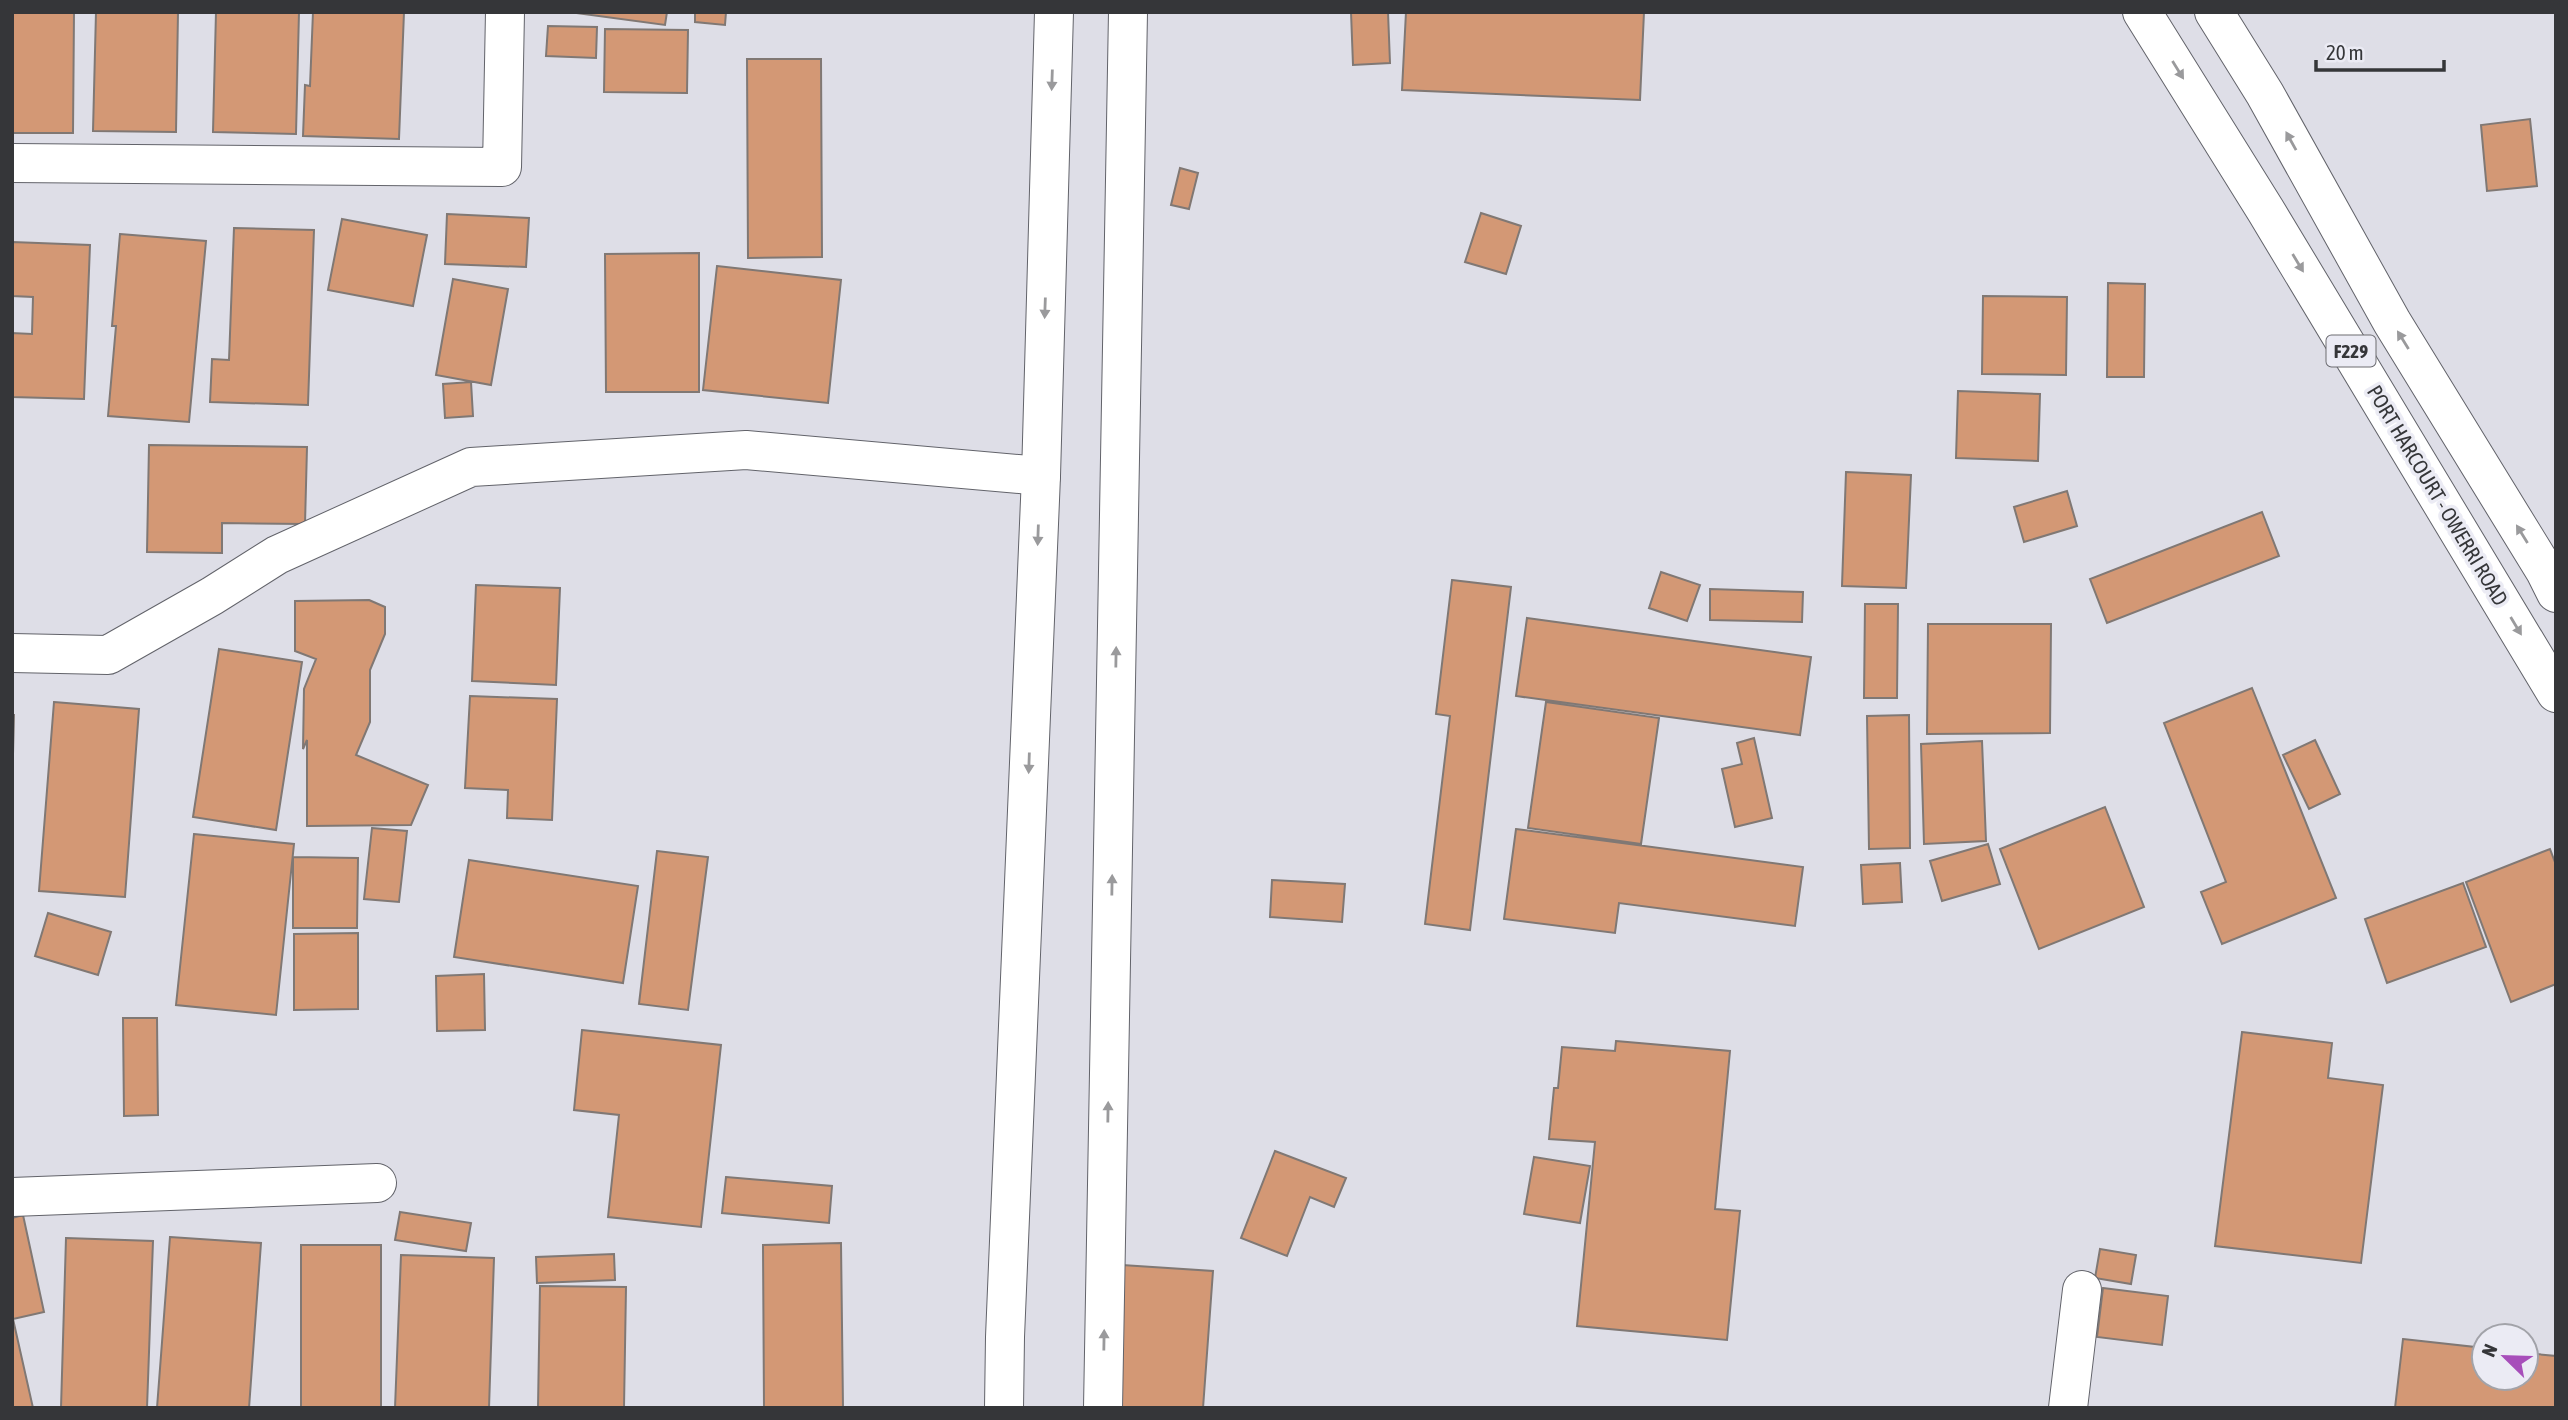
<svg xmlns="http://www.w3.org/2000/svg" width="2568" height="1420" viewBox="0 0 2568 1420" font-family="'Asap Condensed',sans-serif">
<style>
.building{fill:#d39875;stroke:#807874;stroke-width:2}
.lines{fill:none;stroke-linecap:round;stroke-linejoin:round}
.street-casing{stroke:#62636a;stroke-width:40}
.secondary-casing{stroke:#62636a;stroke-width:40}
.primary-casing{stroke:#62636a;stroke-width:40}
.street{stroke:#fff;stroke-width:38}
.secondary{stroke:#fff;stroke-width:38}
.primary{stroke:#fff;stroke-width:38}
.oneway{fill:#9a9a9c}
.labels{text-anchor:middle;dominant-baseline:central;stroke-width:7;stroke-linejoin:round;paint-order:stroke}
.shield{fill:#ebebf4;stroke:#6c6c71;stroke-width:2}
.shield-label{font-size:19px;font-weight:bold;fill:#353639}
.street-label{font-size:21px;fill:#353639;stroke:#ebebf4}
</style>
<rect width="100%" height="100%" fill="#dedee7"/>
<!-- building -->
<path class="building" d="M 12,12 L 74,12 L 73,133 L 12,133 Z
M 96,12 L 178,12 L 176,132 L 93,131 Z
M 216,12 L 299,12 L 296,134 L 213,132 Z
M 313,12 L 404,12 L 399,139 L 303,136 L 305,85 L 310,86 Z
M 569,12 L 667,12 L 665,25 Z
M 695,12 L 726,12 L 725,25 L 695,22 Z
M 1351,12 L 1388,12 L 1390,63 L 1353,65 Z
M 1406,12 L 1644,12 L 1640,100 L 1402,90 Z
M 548,26 L 597,27 L 596,58 L 546,56 Z
M 605,29 L 688,30 L 687,93 L 604,92 Z
M 747,59 L 821,59 L 822,257 L 748,258 Z
M 2530,119 L 2537,186 L 2487,191 L 2481,125 Z
M 1180,168 L 1198,173 L 1189,209 L 1171,205 Z
M 1481,213 L 1521,226 L 1506,274 L 1465,262 Z
M 447,214 L 529,218 L 526,267 L 445,264 Z
M 342,219 L 427,235 L 413,306 L 328,290 Z
M 234,228 L 314,230 L 308,405 L 210,402 L 212,359 L 229,360 Z
M 120,234 L 206,241 L 189,422 L 108,416 L 116,326 L 112,326 Z
M 12,242 L 90,245 L 84,399 L 12,397 L 12,333 L 32,334 L 33,297 L 12,296 Z
M 699,253 L 699,392 L 606,392 L 605,254 Z
M 717,266 L 841,280 L 828,403 L 703,390 Z
M 453,279 L 508,289 L 491,385 L 436,375 Z
M 2108,283 L 2145,284 L 2144,377 L 2107,377 Z
M 1983,296 L 2067,297 L 2066,375 L 1982,374 Z
M 471,382 L 473,416 L 445,418 L 443,384 Z
M 1958,391 L 2040,394 L 2038,461 L 1956,458 Z
M 149,445 L 307,447 L 305,524 L 222,523 L 222,553 L 147,552 Z
M 1846,472 L 1911,475 L 1906,588 L 1842,586 Z
M 2067,491 L 2077,526 L 2024,542 L 2014,507 Z
M 2262,512 L 2279,556 L 2107,623 L 2090,579 Z
M 1661,572 L 1700,585 L 1687,621 L 1649,608 Z
M 1452,580 L 1511,587 L 1470,930 L 1425,924 L 1450,716 L 1436,714 Z
M 476,585 L 560,588 L 556,685 L 472,681 Z
M 1710,589 L 1803,592 L 1802,622 L 1710,620 Z
M 369,600 L 385,607 L 385,634 L 370,670 L 370,722 L 356,755 L 428,785 L 411,825 L 307,826 L 307,740 L 303,749 L 304,689 L 316,659 L 295,651 L 295,601 Z
M 1865,604 L 1898,604 L 1897,698 L 1864,698 Z
M 1527,618 L 1811,657 L 1800,735 L 1516,696 Z
M 1928,624 L 2051,624 L 2050,733 L 1927,734 Z
M 219,649 L 302,662 L 276,830 L 193,817 Z
M 2252,688 L 2336,898 L 2222,944 L 2201,892 L 2226,882 L 2164,723 Z
M 470,696 L 557,699 L 552,820 L 507,818 L 508,790 L 465,788 Z
M 54,702 L 139,709 L 125,897 L 39,891 Z
M 1546,702 L 1659,718 L 1641,844 L 1528,828 Z
M 12,715 L 14,715 L 12,793 Z
M 1909,715 L 1910,848 L 1869,849 L 1867,716 Z
M 1754,738 L 1772,818 L 1735,827 L 1722,769 L 1742,764 L 1737,743 Z
M 2315,740 L 2340,794 L 2309,809 L 2283,755 Z
M 1982,741 L 1986,841 L 1924,844 L 1921,744 Z
M 2105,807 L 2144,907 L 2039,949 L 2000,849 Z
M 372,828 L 407,831 L 399,902 L 364,899 Z
M 1516,829 L 1803,867 L 1795,926 L 1619,903 L 1615,933 L 1504,919 Z
M 194,834 L 294,844 L 276,1015 L 176,1005 Z
M 1988,844 L 2000,884 L 1942,901 L 1930,861 Z
M 2550,849 L 2556,865 L 2556,984 L 2511,1002 L 2466,882 Z
M 657,851 L 708,857 L 688,1010 L 639,1004 Z
M 293,857 L 358,858 L 357,928 L 293,928 Z
M 469,860 L 638,886 L 623,983 L 454,957 Z
M 1900,863 L 1902,902 L 1863,904 L 1861,865 Z
M 1272,880 L 1345,884 L 1342,922 L 1270,917 Z
M 2463,883 L 2486,947 L 2387,983 L 2365,919 Z
M 48,913 L 111,932 L 98,975 L 35,956 Z
M 358,933 L 358,1009 L 294,1010 L 294,934 Z
M 484,974 L 485,1030 L 437,1031 L 436,976 Z
M 123,1018 L 157,1018 L 158,1115 L 124,1116 Z
M 582,1030 L 721,1045 L 701,1227 L 608,1217 L 619,1115 L 574,1110 Z
M 2242,1032 L 2332,1043 L 2328,1078 L 2383,1085 L 2361,1263 L 2215,1246 Z
M 1616,1041 L 1730,1051 L 1715,1209 L 1740,1211 L 1727,1340 L 1577,1326 L 1595,1142 L 1549,1139 L 1554,1088 L 1558,1088 L 1562,1047 L 1615,1051 Z
M 1275,1151 L 1346,1178 L 1334,1207 L 1310,1197 L 1287,1256 L 1241,1238 Z
M 1534,1157 L 1590,1166 L 1580,1223 L 1524,1214 Z
M 726,1177 L 832,1186 L 829,1223 L 722,1213 Z
M 400,1212 L 471,1223 L 466,1251 L 395,1240 Z
M 23,1215 L 44,1312 L 13,1319 L 33,1408 L 12,1408 L 12,1218 Z
M 170,1237 L 261,1243 L 249,1408 L 157,1408 Z
M 66,1238 L 153,1241 L 147,1408 L 61,1408 Z
M 841,1243 L 843,1408 L 764,1408 L 763,1245 Z
M 301,1245 L 381,1245 L 381,1408 L 301,1408 Z
M 2100,1249 L 2136,1255 L 2131,1284 L 2095,1278 Z
M 614,1254 L 615,1280 L 537,1283 L 536,1257 Z
M 401,1255 L 494,1258 L 489,1408 L 395,1408 Z
M 1122,1265 L 1213,1271 L 1203,1408 L 1112,1408 Z
M 540,1286 L 626,1287 L 624,1408 L 538,1408 Z
M 2103,1288 L 2168,1296 L 2162,1345 L 2097,1337 Z
M 2403,1339 L 2484,1348 L 2484,1378 L 2526,1378 L 2526,1353 L 2556,1356 L 2556,1408 L 2395,1408 Z"/>
<g class="lines">
<defs>
<path id="street" d="M 12,163 L 502,167 L 505,12
M 12,653 L 108,655 L 212,596 L 277,555 L 471,467 L 746,450 L 1041,476
M 12,1197 L 377,1183
M 2068,1408 L 2082,1290"/>
<path id="secondary" d="M 1004,1408 L 1005,1337 L 1041,476 L 1054,12
M 1103,1408 L 1128,12"/>
<path id="primary" d="M 2142,12 L 2266,211 L 2556,693
M 2214,12 L 2265,94 L 2392,322 L 2545,571 L 2556,593"/>
</defs>
<!-- street casing -->
<use href="#street" class="street-casing"/>
<!-- secondary casing -->
<use href="#secondary" class="secondary-casing"/>
<!-- primary casing -->
<use href="#primary" class="primary-casing"/>
<!-- street -->
<use href="#street" class="street"/>
<!-- secondary -->
<use href="#secondary" class="secondary"/>
<!-- primary -->
<use href="#primary" class="primary"/>
</g>
<!-- one-way arrows -->
<defs><path id="oneway-solid" d="M-6-.8H1V-3.2L6.5 0L1 3.2V.8H-6Z" transform="scale(1.75)"/></defs>
<g class="oneway">
<use href="#oneway-solid" transform="translate(2178 70) rotate(58)"/>
<use href="#oneway-solid" transform="translate(1052 80) rotate(92)"/>
<use href="#oneway-solid" transform="translate(2291 141) rotate(-119)"/>
<use href="#oneway-solid" transform="translate(2298 263) rotate(59)"/>
<use href="#oneway-solid" transform="translate(1045 308) rotate(92)"/>
<use href="#oneway-solid" transform="translate(2403 340) rotate(-122)"/>
<use href="#oneway-solid" transform="translate(2522 534) rotate(-122)"/>
<use href="#oneway-solid" transform="translate(1038 535) rotate(92)"/>
<use href="#oneway-solid" transform="translate(2516 626) rotate(59)"/>
<use href="#oneway-solid" transform="translate(1116 657) rotate(-89)"/>
<use href="#oneway-solid" transform="translate(1029 763) rotate(92)"/>
<use href="#oneway-solid" transform="translate(1112 885) rotate(-89)"/>
<use href="#oneway-solid" transform="translate(1108 1112) rotate(-89)"/>
<use href="#oneway-solid" transform="translate(1104 1340) rotate(-89)"/>
</g>
<g class="labels">
<!-- shield labels -->
<rect class="shield" x="2326.5" y="335.5" width="49" height="31" rx="5"/>
<g class="shield-label">
<text x="2351" y="351">F229</text>
</g>
<!-- street labels -->
<g class="street-label">
<text transform="translate(2438 495) rotate(59)">PORT HARCOURT - OWERRI ROAD</text>
</g>
</g>
<!-- border -->
<rect width="2568" height="1420" fill="none" stroke="#353639" stroke-width="28"/>
<!-- north arrow -->
<g transform="translate(2505 1357) rotate(293)"><circle r="33" fill="#ebebf4" stroke="#a2a3a9" stroke-width="2"/>
<path d="M0-5L12 26L0 18L-12 26Z" fill="#a74eba"/>
<text y="-10" font-size="19" font-weight="bold" text-anchor="middle" fill="#353639">N</text>
</g>
<!-- scale -->
<path d="M2316 60v10h128v-10" fill="none" stroke="#353639" stroke-width="3.5"/>
<text x="2326" y="60" font-size="21" fill="#353639" stroke="#ebebf4" stroke-width="5" paint-order="stroke">20 m</text>
</svg>
